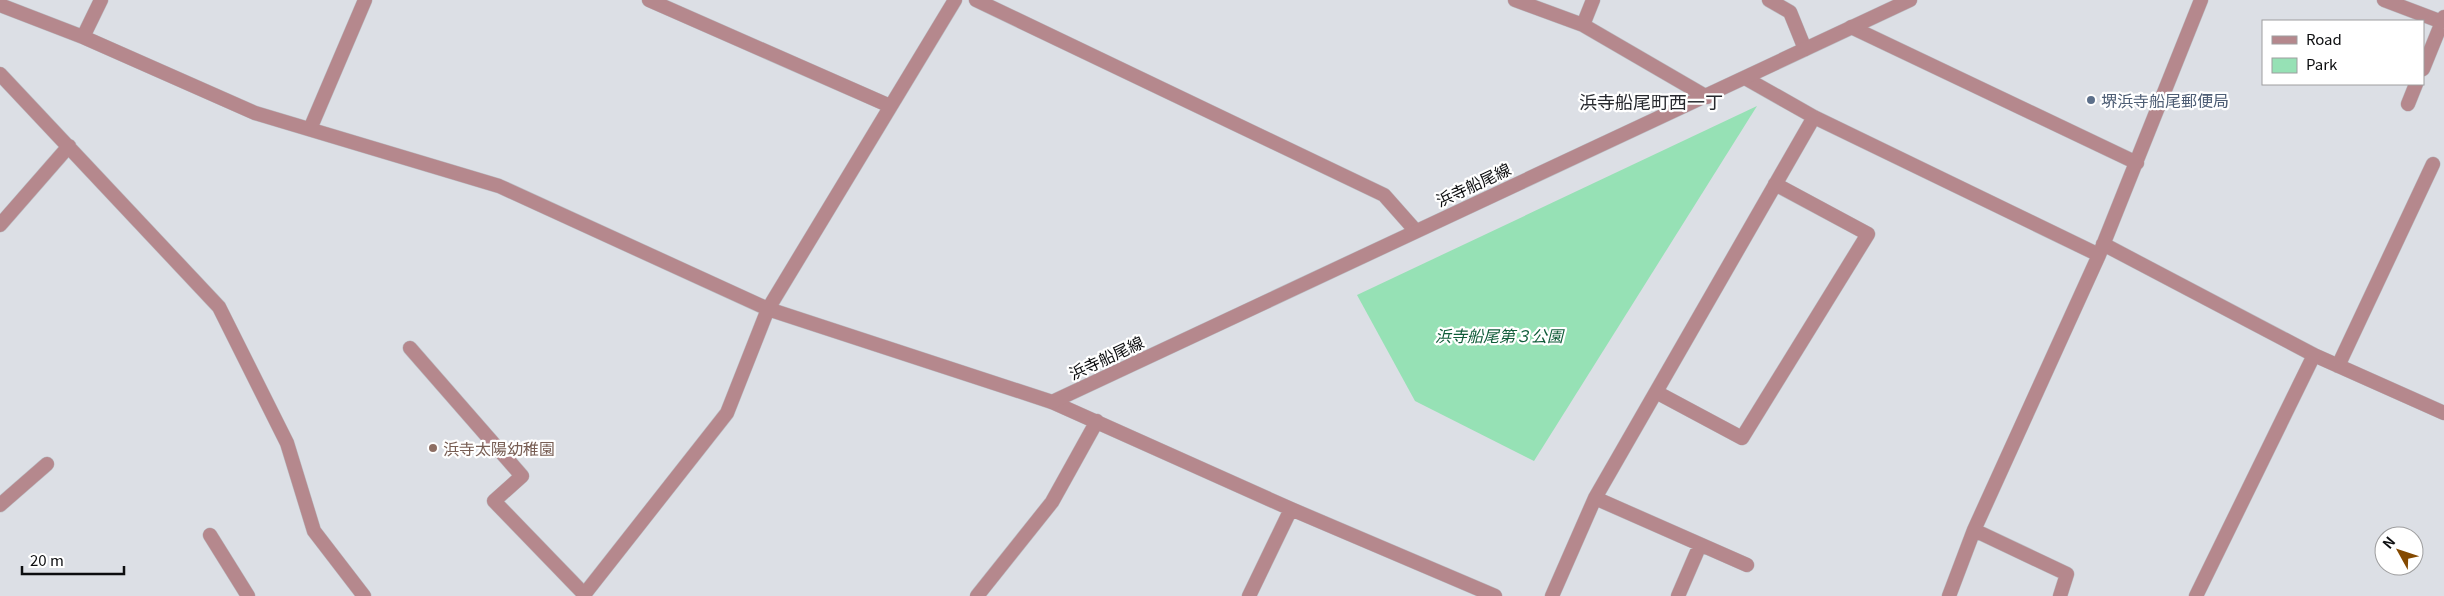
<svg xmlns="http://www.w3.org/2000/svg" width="2444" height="596" viewBox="0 0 2444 596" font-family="Georgia,'Noto Sans JP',serif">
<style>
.green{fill:#96e1b5}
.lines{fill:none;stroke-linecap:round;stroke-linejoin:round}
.minor-casing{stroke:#bbbdc3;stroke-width:15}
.tertiary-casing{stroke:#bbbdc3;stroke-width:15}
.minor{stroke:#b5888d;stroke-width:14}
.tertiary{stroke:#b5888d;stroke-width:14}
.service-dot{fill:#5c6f8a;stroke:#fff;stroke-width:2}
.education-dot{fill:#8d6e63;stroke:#fff;stroke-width:2}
.labels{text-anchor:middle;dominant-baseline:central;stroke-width:4.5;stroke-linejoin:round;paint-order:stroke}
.service-label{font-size:16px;fill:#4e5e75;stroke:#fff;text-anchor:start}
.street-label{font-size:16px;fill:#0c0d0f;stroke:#fff}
.park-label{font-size:16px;font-style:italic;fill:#105c39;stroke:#fff}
.education-label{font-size:16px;fill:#785e54;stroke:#fff;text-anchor:start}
.neighbourhood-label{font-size:18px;fill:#282a2f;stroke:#fff}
</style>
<rect width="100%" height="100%" fill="#dcdfe5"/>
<!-- green -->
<path class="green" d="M 1757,106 L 1534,461 L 1415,401 L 1357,295 Z"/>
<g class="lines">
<defs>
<path id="minor" d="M 649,0 L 890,106
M 976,0 L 1384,195 L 1415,230
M 1515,0 L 1583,25 L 1707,97
M 1769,0 L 1790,12 L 1805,49
M 2384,0 L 2442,22
M 0,5 L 83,37 L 255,113 L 499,186 L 768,309 L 1052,402 L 1291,509 L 1495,596
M 1583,25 L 1593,0
M 1851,27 L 2137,163
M 83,37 L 101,0
M 2423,69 L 2444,17
M 0,74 L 219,307 L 287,443 L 314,531 L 364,596
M 1745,78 L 1814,117 L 2099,255
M 2408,104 L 2416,84
M 310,129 L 365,0
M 0,225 L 69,146
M 2103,244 L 2314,355 L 2444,413
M 410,348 L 522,476 L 494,501 L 584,594
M 2338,366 L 2433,164
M 1656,392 L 1742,438 L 1868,234 L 1775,184
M 1595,498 L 1747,565
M 0,505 L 47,464
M 1974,530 L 2067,574 L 2060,596
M 210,535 L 248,596
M 583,596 L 727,413 L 768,309 L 955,0
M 977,596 L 1052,502 L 1097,421
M 1249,596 L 1291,509
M 1552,596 L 1595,498 L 1814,117
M 1678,596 L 1700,545
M 1949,596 L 1974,530 L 2099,255 L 2201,0
M 2196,596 L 2314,355"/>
<path id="tertiary" d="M 1052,402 L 1910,0"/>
</defs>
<!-- minor casing -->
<use href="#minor" class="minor-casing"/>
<!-- tertiary casing -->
<use href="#tertiary" class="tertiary-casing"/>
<!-- minor -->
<use href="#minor" class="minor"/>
<!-- tertiary -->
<use href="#tertiary" class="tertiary"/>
</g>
<!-- markers -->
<circle class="service-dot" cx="2091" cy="100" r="5"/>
<circle class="education-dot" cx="433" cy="448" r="5"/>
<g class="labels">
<!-- service labels -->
<g class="service-label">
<text x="2101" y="100">堺浜寺船尾郵便局</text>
</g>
<!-- street labels -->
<g class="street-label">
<text transform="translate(1473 184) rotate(-25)">浜寺船尾線</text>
<text transform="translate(1106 357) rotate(-25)">浜寺船尾線</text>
</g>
<!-- park labels -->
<g class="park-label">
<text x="1499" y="335">浜寺船尾第３公園</text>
</g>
<!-- education labels -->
<g class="education-label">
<text x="443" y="448">浜寺太陽幼稚園</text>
</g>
<!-- neighbourhood labels -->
<g class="neighbourhood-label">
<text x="1651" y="101">浜寺船尾町西一丁</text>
</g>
</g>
<!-- legend -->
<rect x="2262" y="20" width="162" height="65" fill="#ffffff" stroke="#9e9e9f"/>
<rect x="2272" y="36" width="25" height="8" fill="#b5888d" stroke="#9e9e9f"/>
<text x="2306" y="45" font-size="15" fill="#0c0d0f">Road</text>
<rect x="2272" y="58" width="25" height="15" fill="#96e1b5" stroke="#9e9e9f"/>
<text x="2306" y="70" font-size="15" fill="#0c0d0f">Park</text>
<!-- north arrow -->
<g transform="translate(2399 551) rotate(310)"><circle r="24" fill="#ffffff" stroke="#9e9e9f"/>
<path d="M0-4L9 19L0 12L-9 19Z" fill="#844900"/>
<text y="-8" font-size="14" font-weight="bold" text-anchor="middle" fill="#0c0d0f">N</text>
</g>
<!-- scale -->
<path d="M22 566v8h102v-8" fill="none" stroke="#0c0d0f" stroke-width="2.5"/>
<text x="30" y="566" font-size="15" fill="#0c0d0f" stroke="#ffffff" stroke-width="4" paint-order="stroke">20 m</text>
</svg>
